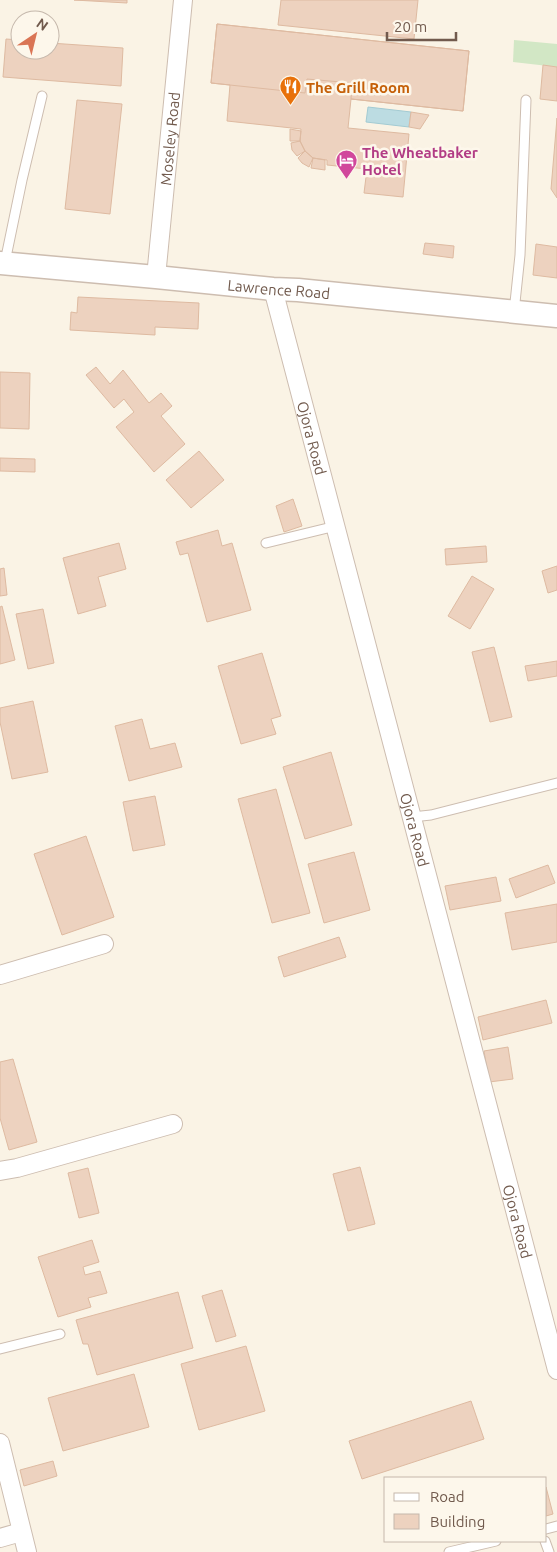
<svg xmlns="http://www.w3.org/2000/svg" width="557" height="1552" viewBox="0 0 557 1552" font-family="Ubuntu,sans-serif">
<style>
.green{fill:#d2e7c5}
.water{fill:#bcdce2;stroke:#a3cbd3}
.building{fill:#edd2bf;stroke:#debaa1}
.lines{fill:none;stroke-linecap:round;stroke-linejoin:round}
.service-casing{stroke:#cdbdb0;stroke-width:11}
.minor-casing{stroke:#cdbdb0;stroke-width:20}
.tertiary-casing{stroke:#cdbdb0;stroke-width:25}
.service{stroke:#fff;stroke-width:9}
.minor{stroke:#fff;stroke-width:18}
.tertiary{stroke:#fff;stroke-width:22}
.labels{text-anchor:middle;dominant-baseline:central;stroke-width:5;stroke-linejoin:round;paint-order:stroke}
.food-label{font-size:15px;font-weight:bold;fill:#c56008;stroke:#fdf7eb;text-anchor:start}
.street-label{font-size:15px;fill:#715a4d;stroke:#fdf7eb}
.hotel-label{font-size:15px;font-weight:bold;fill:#b23c85;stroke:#fdf7eb;text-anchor:start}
</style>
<rect width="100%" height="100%" fill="#faf3e5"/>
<!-- green -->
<path class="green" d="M 514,40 L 557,44 L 557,67 L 513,62 Z"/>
<!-- water -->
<path class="water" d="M 368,107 L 411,112 L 409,127 L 366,122 Z"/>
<!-- building -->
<path class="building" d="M 74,0 L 127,0 L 127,3 Z
M 281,0 L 418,0 L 414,39 L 278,25 Z
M 217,24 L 469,51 L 463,111 L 351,99 L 348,128 L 409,134 L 403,197 L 364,193 L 367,169 L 327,165 L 327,160 L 313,158 L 305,151 L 300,141 L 301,129 L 227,121 L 230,85 L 211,83 Z
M 217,24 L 469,51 L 463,111 L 351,99 L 352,83 L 307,79 L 305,93 L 211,83 Z
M 6,39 L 20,40 L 20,50 L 50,50 L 50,43 L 123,48 L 121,86 L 3,77 Z
M 543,65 L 557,67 L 557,101 L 540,99 Z
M 77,100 L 122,104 L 110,214 L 65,209 Z
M 411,112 L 429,115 L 420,129 L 409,127 Z
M 557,118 L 557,198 L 551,189 Z
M 290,129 L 301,131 L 300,141 L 290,141 Z
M 300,141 L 305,151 L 297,156 L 292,150 L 291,143 Z
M 305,151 L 313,158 L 309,167 L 302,163 L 298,158 Z
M 313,158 L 325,160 L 325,170 L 311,168 Z
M 425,243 L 454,246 L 453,258 L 423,254 Z
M 536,244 L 557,247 L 557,278 L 533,275 Z
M 78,297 L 199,303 L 198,329 L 155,327 L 155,335 L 70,330 L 71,312 L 77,313 Z
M 96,367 L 110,384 L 123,370 L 149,403 L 161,393 L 172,406 L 161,416 L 185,444 L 154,472 L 116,427 L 134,412 L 124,399 L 114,408 L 86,375 Z
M 0,372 L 30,373 L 29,429 L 0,428 Z
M 199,451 L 224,480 L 191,508 L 166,480 Z
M 0,458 L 35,459 L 35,472 L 0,471 Z
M 293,499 L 302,526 L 284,532 L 276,506 Z
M 218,530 L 222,546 L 232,543 L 251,610 L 207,622 L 188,553 L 180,555 L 176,542 Z
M 119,543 L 126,569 L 98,577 L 106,606 L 78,614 L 63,558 Z
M 486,546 L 487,562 L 446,565 L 445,549 Z
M 557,566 L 557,590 L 548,593 L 542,571 Z
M 4,568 L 7,595 L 0,596 L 0,569 Z
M 472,576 L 494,589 L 470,629 L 448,616 Z
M 2,606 L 15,660 L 0,664 L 0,607 Z
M 43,609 L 54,663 L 28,669 L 16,614 Z
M 494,647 L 512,717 L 490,722 L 472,652 Z
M 262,653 L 281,716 L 271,719 L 276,734 L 241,744 L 218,666 Z
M 557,661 L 557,676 L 528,681 L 525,666 Z
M 33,701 L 48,772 L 12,779 L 0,722 L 0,708 Z
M 142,719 L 150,749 L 175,743 L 182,767 L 129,781 L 115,726 Z
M 331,752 L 352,825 L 305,839 L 283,767 Z
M 276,789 L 310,913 L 272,923 L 238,799 Z
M 155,796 L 165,845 L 133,851 L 123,802 Z
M 86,836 L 114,917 L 62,935 L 34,854 Z
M 354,852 L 370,910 L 324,923 L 308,864 Z
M 548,865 L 555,883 L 516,898 L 509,879 Z
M 496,877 L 501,901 L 450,910 L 445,886 Z
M 557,904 L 557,942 L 512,950 L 505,913 Z
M 339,937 L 346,957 L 284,977 L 278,957 Z
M 546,1000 L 552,1023 L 483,1040 L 478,1017 Z
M 508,1047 L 513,1079 L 489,1082 L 484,1051 Z
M 13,1059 L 37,1142 L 9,1150 L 0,1118 L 0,1062 Z
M 360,1167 L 375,1224 L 348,1231 L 333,1174 Z
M 88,1168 L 99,1213 L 79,1218 L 68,1173 Z
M 92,1240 L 99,1262 L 83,1267 L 85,1275 L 100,1271 L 107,1293 L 88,1298 L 91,1307 L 58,1317 L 38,1257 Z
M 222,1290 L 236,1336 L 216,1342 L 202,1296 Z
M 178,1292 L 193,1348 L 97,1375 L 88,1344 L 83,1344 L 76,1320 Z
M 246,1346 L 265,1411 L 199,1430 L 181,1364 Z
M 134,1374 L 149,1427 L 63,1451 L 48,1398 Z
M 471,1401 L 484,1439 L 362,1479 L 349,1441 Z
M 53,1461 L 57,1476 L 24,1486 L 20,1470 Z
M 546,1487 L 553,1514 L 546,1516 Z"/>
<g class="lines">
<defs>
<path id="service" d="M 5,262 L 22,180 L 42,96
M 514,312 L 520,255 L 526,100
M 266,543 L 336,526
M 412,817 L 431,815 L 557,783
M 0,1349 L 60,1334
M 546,1529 L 557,1526
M 545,1541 L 549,1552
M 449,1552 L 496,1541"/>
<g id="minor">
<path id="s1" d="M 156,277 L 183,0"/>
<path id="s2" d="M 273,289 L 557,1370"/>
<path d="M 0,975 L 104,944"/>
<path d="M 0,1171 L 17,1168 L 173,1124"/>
<path d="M 0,1443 L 27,1552"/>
<path d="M 0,1538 L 21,1532"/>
</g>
<g id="tertiary">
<path id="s3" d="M 0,263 L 156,277 L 273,289 L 298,290 L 557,316"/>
</g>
</defs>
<!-- service casing -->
<use href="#service" class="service-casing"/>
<!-- minor casing -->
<use href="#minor" class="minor-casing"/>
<!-- tertiary casing -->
<use href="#tertiary" class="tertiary-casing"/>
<!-- service -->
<use href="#service" class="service"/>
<!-- minor -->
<use href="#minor" class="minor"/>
<!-- tertiary -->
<use href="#tertiary" class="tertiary"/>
</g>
<!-- icons -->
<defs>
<symbol id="restaurant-pin" viewBox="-11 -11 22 30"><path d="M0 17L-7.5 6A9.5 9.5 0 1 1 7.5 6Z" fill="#e8710a" stroke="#fdf7eb"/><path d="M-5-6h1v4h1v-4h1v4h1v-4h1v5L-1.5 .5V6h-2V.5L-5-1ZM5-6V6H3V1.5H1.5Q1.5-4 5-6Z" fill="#fff"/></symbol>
<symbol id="hotel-pin" viewBox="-11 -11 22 30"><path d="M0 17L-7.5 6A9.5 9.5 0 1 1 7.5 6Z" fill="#d1479c" stroke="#fdf7eb"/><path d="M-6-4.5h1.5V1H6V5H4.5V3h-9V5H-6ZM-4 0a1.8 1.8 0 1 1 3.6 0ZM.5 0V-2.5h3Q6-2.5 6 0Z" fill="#fff"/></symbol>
</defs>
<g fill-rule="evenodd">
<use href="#restaurant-pin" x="278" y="74" width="25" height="34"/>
<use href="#hotel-pin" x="334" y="148" width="25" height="34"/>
</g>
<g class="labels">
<!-- food labels -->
<g class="food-label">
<text x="306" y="87">The Grill Room</text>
</g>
<!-- street labels -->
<g class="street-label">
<text stroke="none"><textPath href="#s1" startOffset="139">Moseley Road</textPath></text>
<text stroke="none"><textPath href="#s3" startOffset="280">Lawrence Road</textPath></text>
<text stroke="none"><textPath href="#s2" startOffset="154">Ojora Road</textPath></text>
<text stroke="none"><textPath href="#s2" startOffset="559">Ojora Road</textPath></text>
<text stroke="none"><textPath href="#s2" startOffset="964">Ojora Road</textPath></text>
</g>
<!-- hotel labels -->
<g class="hotel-label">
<text x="362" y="152">The Wheatbaker<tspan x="362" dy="17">Hotel</tspan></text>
</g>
</g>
<!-- legend -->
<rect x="384" y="1477" width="162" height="65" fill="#fdf7eb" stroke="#c5b8ac"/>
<rect x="394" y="1493" width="25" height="8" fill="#ffffff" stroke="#c5b8ac"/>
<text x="430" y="1502" font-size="15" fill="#715a4d">Road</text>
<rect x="394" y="1514" width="25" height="15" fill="#edd2bf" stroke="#c5b8ac"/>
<text x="430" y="1527" font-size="15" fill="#715a4d">Building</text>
<!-- north arrow -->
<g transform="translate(35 35) rotate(35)"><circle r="24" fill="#fdf7eb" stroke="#c5b8ac"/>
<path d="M0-4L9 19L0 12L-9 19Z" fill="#da7555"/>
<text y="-8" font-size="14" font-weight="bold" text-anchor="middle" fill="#715a4d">N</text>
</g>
<!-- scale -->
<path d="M387 32v8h69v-8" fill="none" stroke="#715a4d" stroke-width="2.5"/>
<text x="394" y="32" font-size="15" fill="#715a4d" stroke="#fdf7eb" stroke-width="4" paint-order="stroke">20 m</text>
</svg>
